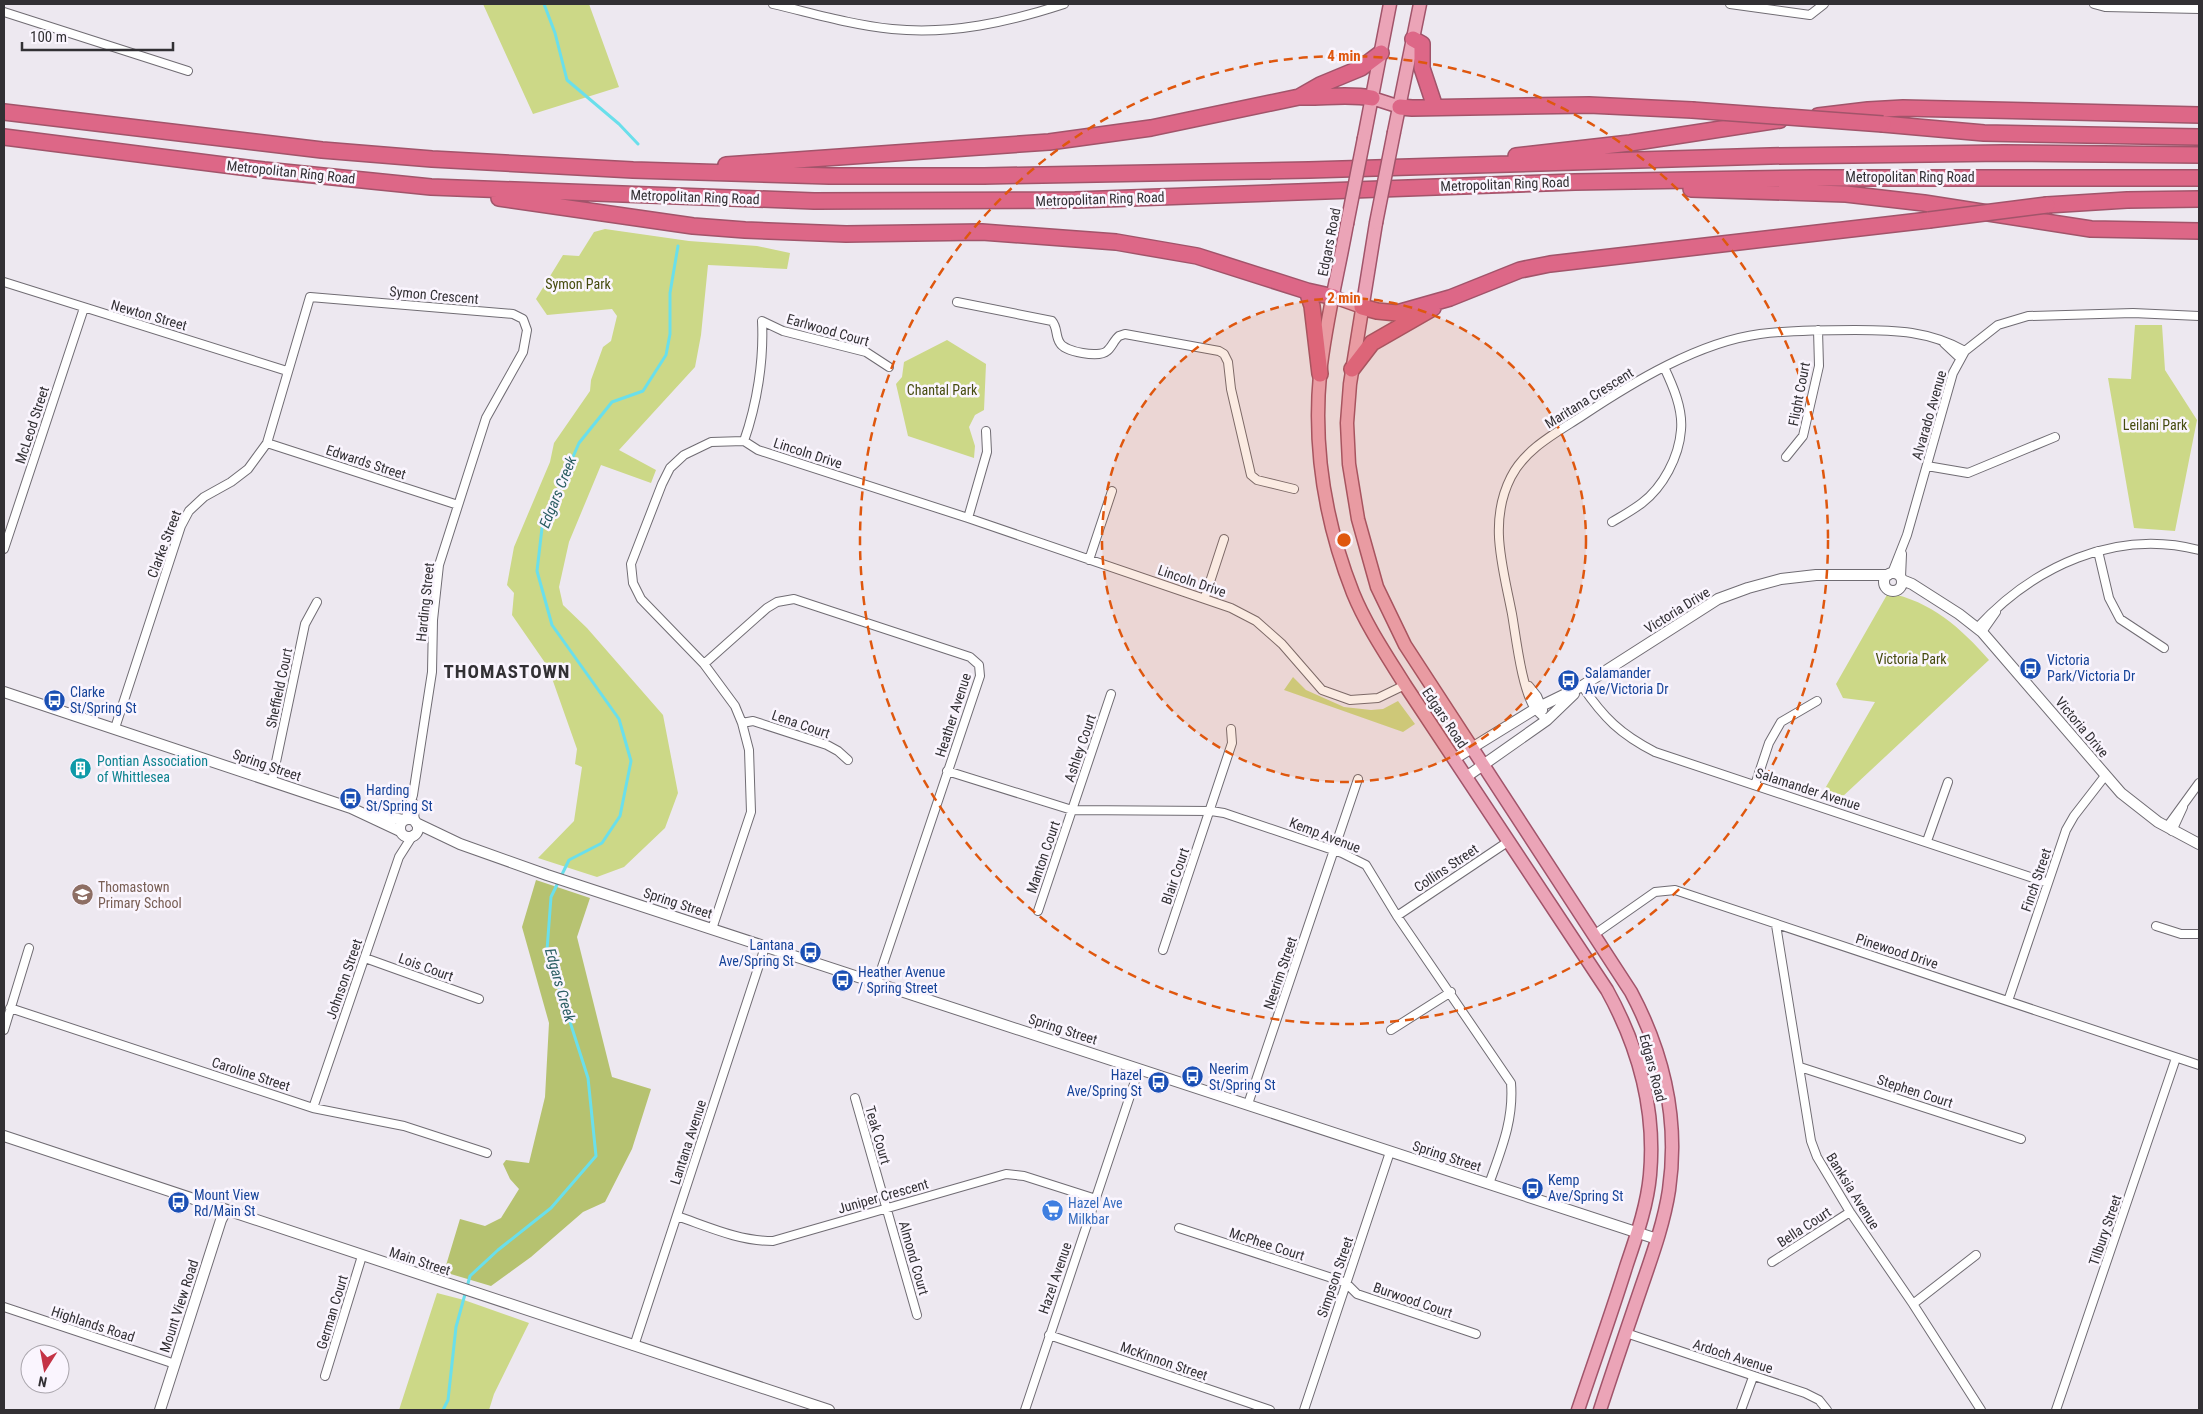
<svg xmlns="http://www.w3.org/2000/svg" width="2203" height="1414" viewBox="0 0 2203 1414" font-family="'Roboto Condensed',sans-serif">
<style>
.green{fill:#ccd887}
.forest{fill:#b6c270}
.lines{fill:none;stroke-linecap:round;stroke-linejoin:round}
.stream{stroke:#6adfeb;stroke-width:3}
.minor-casing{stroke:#706c73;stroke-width:10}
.tertiary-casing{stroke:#706c73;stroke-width:12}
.primary-casing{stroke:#a1546a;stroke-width:15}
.motorway-casing{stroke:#a1546a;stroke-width:18}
.minor{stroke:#fff;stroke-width:8}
.tertiary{stroke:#fff;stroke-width:10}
.primary{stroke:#eba4b7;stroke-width:12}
.motorway{stroke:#dd6787;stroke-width:15}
.primary-bridge-casing{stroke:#a1546a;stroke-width:15;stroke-linecap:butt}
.motorway-bridge-casing{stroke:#a1546a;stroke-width:18;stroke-linecap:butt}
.primary-bridge{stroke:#eba4b7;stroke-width:12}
.motorway-bridge{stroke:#dd6787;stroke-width:15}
.ring{fill:none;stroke:#df570e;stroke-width:2.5;stroke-dasharray:9 6}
.labels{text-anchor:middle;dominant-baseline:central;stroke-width:5;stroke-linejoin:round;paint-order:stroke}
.street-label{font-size:14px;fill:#323034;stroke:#faf5fe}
.park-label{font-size:14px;fill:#464c0f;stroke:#faf5fe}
.transit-label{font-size:14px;fill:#164399;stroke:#faf5fe;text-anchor:start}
.culture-label{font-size:14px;fill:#0d838f;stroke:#faf5fe;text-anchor:start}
.education-label{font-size:14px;fill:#785e54;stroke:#faf5fe;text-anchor:start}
.shop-label{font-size:14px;fill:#366cbe;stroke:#faf5fe;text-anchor:start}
.water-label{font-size:15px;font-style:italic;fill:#2a5d62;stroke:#faf5fe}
.district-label{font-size:19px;font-weight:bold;letter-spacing:1px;fill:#323034;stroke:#faf5fe}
.centre{fill:#df570e;stroke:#faf5fe;stroke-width:2.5}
.ring-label{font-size:15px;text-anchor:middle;font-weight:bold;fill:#df570e;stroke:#faf5fe;stroke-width:5;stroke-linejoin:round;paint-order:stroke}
</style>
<rect width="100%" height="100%" fill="#ede8f0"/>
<!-- green -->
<path class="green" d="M 483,4 L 589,4 L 619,87 L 533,114 Z
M 605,229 L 689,241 L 757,246 L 790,253 L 787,269 L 708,265 L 701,335 L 695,367 L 619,450 L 656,470 L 651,483 L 601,465 L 569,542 L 559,587 L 563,605 L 587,628 L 663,715 L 678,793 L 665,828 L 624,867 L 597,877 L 538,858 L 574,821 L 582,767 L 575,764 L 577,749 L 548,667 L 512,615 L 514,593 L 507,585 L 514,547 L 550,462 L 554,443 L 590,391 L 591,380 L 603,347 L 611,341 L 617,316 L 612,309 L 547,315 L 536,299 L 563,255 L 579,256 L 594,232 Z
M 2135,325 L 2162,325 L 2165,370 L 2197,420 L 2175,531 L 2134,528 L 2108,378 L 2131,379 Z
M 947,340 L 986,364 L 984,410 L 975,415 L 969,427 L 975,446 L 974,458 L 908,436 L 896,384 L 902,377 L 904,362 Z
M 1888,593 C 1931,601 1961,628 1989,660 L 1841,798 L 1823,792 L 1875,702 L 1843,698 L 1836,684 Z
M 1293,677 L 1306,690 L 1344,707 L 1371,710 L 1383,709 L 1398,701 L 1415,724 L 1403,732 L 1284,690 Z
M 437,1293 L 464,1300 L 529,1323 L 494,1394 L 489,1410 L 399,1410 Z"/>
<!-- forest -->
<path class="forest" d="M 536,880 L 590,898 L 577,937 L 612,1077 L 651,1089 L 632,1149 L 605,1202 L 583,1212 L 531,1257 L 491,1286 L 444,1272 L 460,1219 L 485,1226 L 501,1218 L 519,1189 L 510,1179 L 503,1164 L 506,1160 L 529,1163 L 545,1097 L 549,1023 L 522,927 Z"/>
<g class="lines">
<!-- stream -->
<path class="stream" d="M 544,4 L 555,33 L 567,80 L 619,124 L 638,144
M 443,1410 L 448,1400 L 456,1327 L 470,1276 L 498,1250 L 551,1208 L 596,1156 L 588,1078 L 547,950 L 551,897 L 569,860 L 602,843 L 620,816 L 631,761 L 619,719 L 552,625 L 537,571 L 542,528 L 579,443 L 612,402 L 643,391 L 666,355 L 670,334 L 670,293 L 678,246"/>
<defs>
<path id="minor" d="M 773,4 C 812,13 852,25 892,29 C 951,35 1009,22 1064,4
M 1730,4 L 1810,15 L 1824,4
M 2094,4 L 2105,7 L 2199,9
M 4,12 L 188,71
M 4,282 L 287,371
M 957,302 L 1052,321 C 1058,328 1055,336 1060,343 C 1065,352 1099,358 1107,351 C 1112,347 1114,340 1119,336 L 1125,334 L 1219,351 L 1224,354 L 1228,362 L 1231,389 L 1251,475 L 1257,480 L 1294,489
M 1944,343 L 1960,358
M 744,441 C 757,404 764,360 762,321 L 783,331 L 866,352 L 889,367
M 267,443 L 458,505
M 1786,457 L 1803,436 L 1819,366 L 1818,330
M 1927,466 L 1968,473 L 2055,437
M 968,518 L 987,452 L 986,431
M 1612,522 C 1622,516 1633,510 1642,503 C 1663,487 1679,457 1681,430 C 1683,409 1673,386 1664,367
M 4,549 L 84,308
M 2098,551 L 2109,598 L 2120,619 L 2164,648
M 1089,560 L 1112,491
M 1892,573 L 1907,535 L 1953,373 L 1965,351 L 1998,325 L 2028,316 L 2133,313 L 2199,316
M 1901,577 L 1902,554
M 1205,597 L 1224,539
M 1977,628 C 2033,567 2115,528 2199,550
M 1982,632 L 1996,612
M 704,664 L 767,608 L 777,602 L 794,599 L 970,657 L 979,665 L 980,676 L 877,982
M 1529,686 L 1537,696 L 1543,710
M 1582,686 C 1604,718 1620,734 1655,752 L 2048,883
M 1547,720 C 1543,717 1539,713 1536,710 C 1522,692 1516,637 1512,614 C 1503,567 1488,522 1511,477 C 1525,449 1556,433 1582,416 C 1633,382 1699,342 1760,334 C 1792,330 1824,330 1855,330 C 1896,330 1929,331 1965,351
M 742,723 L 753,721 L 827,745 L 838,751 L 848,760
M 115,728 L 181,526 L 189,511 L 204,497 L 231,482 L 248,469 L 267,443 L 310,297 L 513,314 L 523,319 L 527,330 L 523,352 L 486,418 L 439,565 L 433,620 L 432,672 L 413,795 L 405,820
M 947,771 L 1072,810 L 1211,811 L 1224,813 L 1342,853 L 1366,865 L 1397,916 L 1511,1083 C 1514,1120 1501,1150 1489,1184
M 272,781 L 305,624 L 317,602
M 1755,785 L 1769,743 L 1781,722 L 1817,701
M 413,802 L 415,822
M 2167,827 L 2199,783
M 2172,831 L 2183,807
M 1927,841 L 1948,782
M 1038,911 L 1111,694
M 1397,916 L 1509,841
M 1776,925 L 1811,1141 L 1817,1157 L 1850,1212 L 1913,1304 L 1981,1410
M 2156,926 L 2181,934 L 2199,934
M 712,929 L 751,812 L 749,750 L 742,723 L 735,706 L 704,664 L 641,599 L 633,583 L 631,564 L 662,484 L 670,468 L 684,455 L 711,442 L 744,441 L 758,450 L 968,518 L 1231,608 L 1256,621 L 1282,644 L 1322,690 L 1350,700 L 1378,698 L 1405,685
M 1595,934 L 1655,892 L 1675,890 L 2199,1065
M 1163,950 L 1232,743 L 1231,729
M 365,958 L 479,999
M 2008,1001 L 2066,830 L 2074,816 L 2105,776
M 10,1008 L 313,1108 L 404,1126 L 487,1153
M 4,1030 L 29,948
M 1391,1030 L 1451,992
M 1800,1067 L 2021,1139
M 855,1098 L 917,1315
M 1248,1104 L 1358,779
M 313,1108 L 399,857 L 413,835
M 677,1216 C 709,1227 739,1241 773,1241 L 1006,1174 L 1024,1176 L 1096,1199
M 1179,1228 L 1338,1280 L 1346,1283 L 1357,1294 L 1476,1334
M 1772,1262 L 1850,1212
M 1913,1304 L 1976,1255
M 4,1307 L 175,1364
M 1626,1333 L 1805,1393 L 1819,1400 L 1827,1410
M 1049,1335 L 1270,1410
M 634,1346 L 765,947
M 325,1376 L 362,1256
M 1025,1410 L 1139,1069
M 1304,1410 L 1390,1152
M 1741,1410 L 1753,1377
M 2056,1410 L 2176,1058"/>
<path id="tertiary" d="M1884 582a9 9 0 1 1 18 0a9 9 0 1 1-18 0Z
M 1902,580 L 1912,584 L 1959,614 L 1982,632 L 2121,793 L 2158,822 L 2199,844
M 4,692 L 351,808 L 400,831
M 1454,759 L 1535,709 L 1582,686 L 1718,599 L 1748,588 L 1781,579 L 1816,575 L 1888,575
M 1466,777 L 1547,720 L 1574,694
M 374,813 L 403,820
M400 828a9 9 0 1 1 18 0a9 9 0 1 1-18 0Z
M 416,823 L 460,844 L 547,875 L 1657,1239
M 4,1136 L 829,1410
M 160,1410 L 221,1220 L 226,1210"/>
<path id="primary" d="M 1372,98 L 1400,107
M 1394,132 L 1420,4
M 1364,138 L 1390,4
M 1376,223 L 1350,384 L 1347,423 L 1349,464 L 1358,519 L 1377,587 L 1405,645 L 1631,992 C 1664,1054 1679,1121 1669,1190 C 1664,1223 1652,1256 1641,1288 C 1627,1329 1613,1370 1600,1410
M 1347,224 C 1338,274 1325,324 1320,374 C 1313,449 1325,522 1353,593 C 1366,625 1387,656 1405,685 L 1607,990 C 1639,1048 1656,1109 1650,1175 C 1647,1207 1636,1237 1626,1267 C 1611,1315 1594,1362 1578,1410
M 1334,297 L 1362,307"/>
<path id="motorway" d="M 1413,39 L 1422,44 L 1422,68 L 1435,107
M 1299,97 L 1320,85 L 1361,68 L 1381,53
M 1400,107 L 1412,108 L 1589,105 L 1692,110
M 4,112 L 322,150 L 432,159 L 633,170 L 829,176 L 984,176 L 1309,170 L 1770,156 L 2004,153 L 2199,155
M 1818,116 L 1868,110 L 1903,108 L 2199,115
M 1883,124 L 1984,133 L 2199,137
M 4,137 L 264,170 L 431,187 L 814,201 L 1075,200 L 1575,182 L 1812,178 L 2199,178
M 1516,156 L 1630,143 L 1780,120
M 726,165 L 1049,142 L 1151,128 L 1299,97 C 1324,98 1347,93 1372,98
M 1691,189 L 1846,194 L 1924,203 L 2091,229 L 2199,231
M 499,198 L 693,226 L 745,230 L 846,234 L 982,232 L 1116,242 L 1197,256 L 1307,291 L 1334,297
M 2047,205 L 2127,200 L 2199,199
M 1307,291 L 1312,306 L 1320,374
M 1362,307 L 1377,311 L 1397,313 L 1450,298 L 1520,270 L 1550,264 L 1929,220
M 1352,369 L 1372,343 L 1433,308"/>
</defs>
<!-- minor casing -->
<use href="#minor" class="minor-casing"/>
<!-- tertiary casing -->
<use href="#tertiary" class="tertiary-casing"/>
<!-- primary casing -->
<use href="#primary" class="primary-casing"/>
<!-- motorway casing -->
<use href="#motorway" class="motorway-casing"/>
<!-- minor -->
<use href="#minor" class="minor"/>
<!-- tertiary -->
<use href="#tertiary" class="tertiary"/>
<!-- primary -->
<use href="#primary" class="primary"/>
<!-- motorway -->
<use href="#motorway" class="motorway"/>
<defs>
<path id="primary-bridge" d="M 1376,223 L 1394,132
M 1347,224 L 1364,138"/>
<path id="motorway-bridge" d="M 1692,110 L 1883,124
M 1929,220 L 2047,205"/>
</defs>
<!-- primary-bridge casing -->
<use href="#primary-bridge" class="primary-bridge-casing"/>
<!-- motorway-bridge casing -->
<use href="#motorway-bridge" class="motorway-bridge-casing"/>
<!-- primary-bridge -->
<use href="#primary-bridge" class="primary-bridge"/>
<!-- motorway-bridge -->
<use href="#motorway-bridge" class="motorway-bridge"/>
</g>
<!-- distance rings -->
<circle cx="1344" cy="540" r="242" fill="#df570e" fill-opacity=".12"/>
<g class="ring">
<circle cx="1344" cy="540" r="242"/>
<circle cx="1344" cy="540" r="484"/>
</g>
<!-- icons -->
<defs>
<symbol id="bus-disc" viewBox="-11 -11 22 22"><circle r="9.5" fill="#1a4fb4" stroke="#faf5fe"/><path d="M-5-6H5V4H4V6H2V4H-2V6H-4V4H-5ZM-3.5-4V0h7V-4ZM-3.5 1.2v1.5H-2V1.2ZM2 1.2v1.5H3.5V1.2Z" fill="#fff"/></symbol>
<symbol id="building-disc" viewBox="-11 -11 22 22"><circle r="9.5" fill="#0f9aa8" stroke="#faf5fe"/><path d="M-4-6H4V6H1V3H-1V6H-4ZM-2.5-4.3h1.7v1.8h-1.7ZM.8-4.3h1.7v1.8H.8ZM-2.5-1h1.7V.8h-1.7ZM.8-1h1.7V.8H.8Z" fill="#fff"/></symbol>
<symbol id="school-disc" viewBox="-11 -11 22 22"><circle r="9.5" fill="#8d6e63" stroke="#faf5fe"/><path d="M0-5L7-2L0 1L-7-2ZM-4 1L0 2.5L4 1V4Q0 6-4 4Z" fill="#fff"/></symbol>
<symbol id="supermarket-disc" viewBox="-11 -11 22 22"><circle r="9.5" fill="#3f7fe0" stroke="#faf5fe"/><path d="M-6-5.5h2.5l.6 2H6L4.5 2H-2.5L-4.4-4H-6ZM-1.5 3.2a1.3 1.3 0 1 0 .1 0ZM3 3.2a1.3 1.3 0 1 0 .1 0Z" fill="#fff"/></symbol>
</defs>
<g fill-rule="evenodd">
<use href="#bus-disc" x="2018" y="656" width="25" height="25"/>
<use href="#bus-disc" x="1556" y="668" width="25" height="25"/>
<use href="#bus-disc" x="42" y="688" width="25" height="25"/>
<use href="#building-disc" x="68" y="756" width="25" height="25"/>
<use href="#bus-disc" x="338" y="786" width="25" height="25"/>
<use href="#school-disc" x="70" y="882" width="25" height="25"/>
<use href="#bus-disc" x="798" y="940" width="25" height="25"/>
<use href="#bus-disc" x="830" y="968" width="25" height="25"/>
<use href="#bus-disc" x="1180" y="1064" width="25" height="25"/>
<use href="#bus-disc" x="1146" y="1070" width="25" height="25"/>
<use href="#bus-disc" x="1520" y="1176" width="25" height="25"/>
<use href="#bus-disc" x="166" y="1190" width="25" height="25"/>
<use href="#supermarket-disc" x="1040" y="1198" width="25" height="25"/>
</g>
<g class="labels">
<!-- street labels -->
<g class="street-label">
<text transform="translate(291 172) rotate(6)">Metropolitan Ring Road</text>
<text x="1910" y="177">Metropolitan Ring Road</text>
<text transform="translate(1505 184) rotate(-2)">Metropolitan Ring Road</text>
<text transform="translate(695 197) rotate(2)">Metropolitan Ring Road</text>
<text transform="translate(1100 199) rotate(-2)">Metropolitan Ring Road</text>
<text transform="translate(1329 242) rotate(-79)">Edgars Road</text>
<text transform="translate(434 295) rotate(5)">Symon Crescent</text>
<text transform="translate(149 315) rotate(16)">Newton Street</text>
<text transform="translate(828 330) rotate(16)">Earlwood Court</text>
<text transform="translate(1799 394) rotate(-79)">Flight Court</text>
<text transform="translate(1589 398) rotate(-32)">Maritana Crescent</text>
<text transform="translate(1929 415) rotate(-74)">Alvarado Avenue</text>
<text transform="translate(32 425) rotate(-72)">McLeod Street</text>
<text transform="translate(808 453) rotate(18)">Lincoln Drive</text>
<text transform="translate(366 462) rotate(18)">Edwards Street</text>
<text transform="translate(164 544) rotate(-69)">Clarke Street</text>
<text transform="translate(1192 581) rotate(19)">Lincoln Drive</text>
<text transform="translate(425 602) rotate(-84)">Harding Street</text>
<text transform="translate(1677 610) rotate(-32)">Victoria Drive</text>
<text transform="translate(279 688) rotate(-78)">Sheffield Court</text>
<text transform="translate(953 715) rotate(-72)">Heather Avenue</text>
<text transform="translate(1445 718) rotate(56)">Edgars Road</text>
<text transform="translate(801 724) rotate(19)">Lena Court</text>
<text transform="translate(2082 727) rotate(50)">Victoria Drive</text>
<text transform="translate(1080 748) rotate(-71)">Ashley Court</text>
<text transform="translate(267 765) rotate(19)">Spring Street</text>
<text transform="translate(1808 789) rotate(18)">Salamander Avenue</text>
<text transform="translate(1325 835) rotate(21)">Kemp Avenue</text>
<text transform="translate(1043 857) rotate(-71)">Manton Court</text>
<text transform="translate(1446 868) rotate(-34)">Collins Street</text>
<text transform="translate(1175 876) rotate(-71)">Blair Court</text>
<text transform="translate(2036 880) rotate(-71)">Finch Street</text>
<text transform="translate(678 903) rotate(18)">Spring Street</text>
<text transform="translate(1897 951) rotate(18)">Pinewood Drive</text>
<text transform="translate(426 967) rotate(20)">Lois Court</text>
<text transform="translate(1280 973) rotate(-71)">Neerim Street</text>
<text transform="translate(344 979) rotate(-71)">Johnson Street</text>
<text transform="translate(1063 1029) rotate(18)">Spring Street</text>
<text transform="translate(1653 1068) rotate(75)">Edgars Road</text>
<text transform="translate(251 1074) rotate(18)">Caroline Street</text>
<text transform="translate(1915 1091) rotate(18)">Stephen Court</text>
<text transform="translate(878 1135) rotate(74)">Teak Court</text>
<text transform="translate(688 1142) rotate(-72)">Lantana Avenue</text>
<text transform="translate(1447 1156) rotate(18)">Spring Street</text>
<text transform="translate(1853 1191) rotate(58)">Banksia Avenue</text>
<text transform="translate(883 1196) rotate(-16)">Juniper Crescent</text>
<text transform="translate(1804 1227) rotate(-33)">Bella Court</text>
<text transform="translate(2105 1230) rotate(-71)">Tilbury Street</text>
<text transform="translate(1267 1244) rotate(18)">McPhee Court</text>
<text transform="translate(914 1258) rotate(74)">Almond Court</text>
<text transform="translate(420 1261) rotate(18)">Main Street</text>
<text transform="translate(1335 1277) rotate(-71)">Simpson Street</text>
<text transform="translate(1055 1278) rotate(-71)">Hazel Avenue</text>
<text transform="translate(1413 1300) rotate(19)">Burwood Court</text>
<text transform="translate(179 1306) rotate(-72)">Mount View Road</text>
<text transform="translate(332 1312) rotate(-73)">German Court</text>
<text transform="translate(93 1324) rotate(18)">Highlands Road</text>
<text transform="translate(1733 1356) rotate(18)">Ardoch Avenue</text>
<text transform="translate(1164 1361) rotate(19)">McKinnon Street</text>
</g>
<!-- park labels -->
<g class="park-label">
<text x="578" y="284">Symon Park</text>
<text x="942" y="390">Chantal Park</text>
<text x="2155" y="425">Leilani Park</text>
<text x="1911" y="659">Victoria Park</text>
</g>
<!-- transit labels -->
<g class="transit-label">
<text x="2047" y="660">Victoria<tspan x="2047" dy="16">Park/Victoria Dr</tspan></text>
<text x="1585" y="673">Salamander<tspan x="1585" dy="16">Ave/Victoria Dr</tspan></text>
<text x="70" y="692">Clarke<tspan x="70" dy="16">St/Spring St</tspan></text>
<text x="366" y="790">Harding<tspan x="366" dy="16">St/Spring St</tspan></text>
<text x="794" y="945" text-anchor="end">Lantana<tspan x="794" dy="16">Ave/Spring St</tspan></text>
<text x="858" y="972">Heather Avenue<tspan x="858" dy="16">/ Spring Street</tspan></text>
<text x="1209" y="1069">Neerim<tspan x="1209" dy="16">St/Spring St</tspan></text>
<text x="1142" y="1075" text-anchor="end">Hazel<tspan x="1142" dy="16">Ave/Spring St</tspan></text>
<text x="1548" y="1180">Kemp<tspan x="1548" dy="16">Ave/Spring St</tspan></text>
<text x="194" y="1195">Mount View<tspan x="194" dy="16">Rd/Main St</tspan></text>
</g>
<!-- culture labels -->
<g class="culture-label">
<text x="97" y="761">Pontian Association<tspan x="97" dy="16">of Whittlesea</tspan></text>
</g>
<!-- education labels -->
<g class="education-label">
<text x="98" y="887">Thomastown<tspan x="98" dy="16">Primary School</tspan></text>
</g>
<!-- shop labels -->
<g class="shop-label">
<text x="1068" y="1203">Hazel Ave<tspan x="1068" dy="16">Milkbar</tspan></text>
</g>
<!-- water labels -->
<g class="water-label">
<text transform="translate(558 492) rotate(-68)">Edgars Creek</text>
<text transform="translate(560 985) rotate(74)">Edgars Creek</text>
</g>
<!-- district labels -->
<g class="district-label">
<text x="507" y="671">THOMASTOWN</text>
</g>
</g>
<circle cx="1344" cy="540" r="8" class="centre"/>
<g class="ring-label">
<text x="1344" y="61">4 min</text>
<text x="1344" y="303">2 min</text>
</g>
<!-- border -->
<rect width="2203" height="1414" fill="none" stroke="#323034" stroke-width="10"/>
<!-- north arrow -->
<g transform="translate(45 1369) rotate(191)"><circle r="24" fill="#faf5fe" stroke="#aaa6ad"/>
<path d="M0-4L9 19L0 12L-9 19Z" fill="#c43346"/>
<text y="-8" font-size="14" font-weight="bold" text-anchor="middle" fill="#323034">N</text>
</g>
<!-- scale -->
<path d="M22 42v8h151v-8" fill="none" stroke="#323034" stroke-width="2.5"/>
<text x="30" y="42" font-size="15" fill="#323034" stroke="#faf5fe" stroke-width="4" paint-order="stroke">100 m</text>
</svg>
